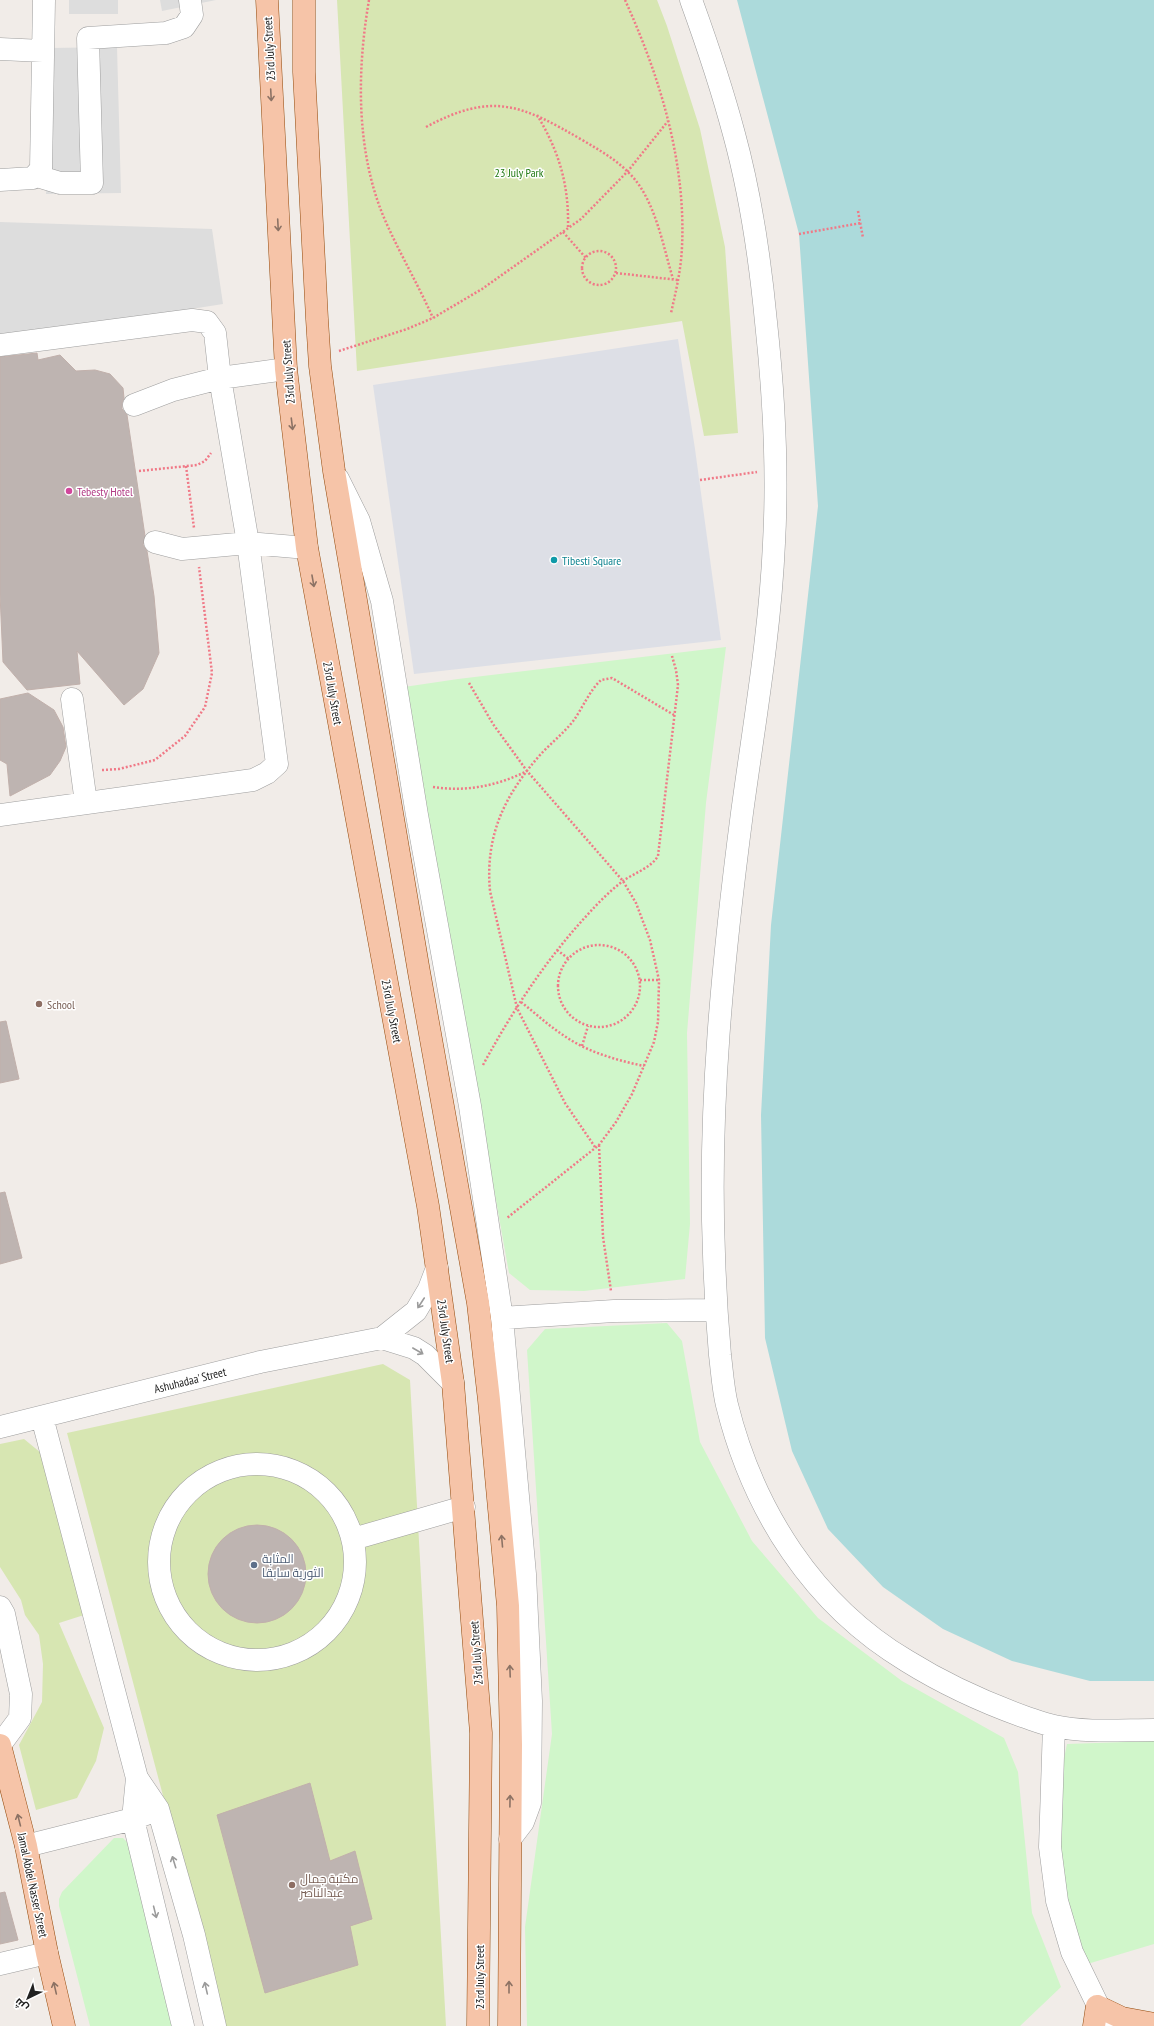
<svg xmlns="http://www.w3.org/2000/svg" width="1154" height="2026" viewBox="0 0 1154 2026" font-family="'PT Sans Narrow',Cairo,sans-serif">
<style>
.grass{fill:#d7e6b2}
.park{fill:#d0f6ca}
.parking{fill:#ddd}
.plaza{fill:#dddfe6}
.water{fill:#acdadb}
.building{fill:#beb4b1;stroke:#c1b0ab}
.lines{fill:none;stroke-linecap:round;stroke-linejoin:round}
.minor-casing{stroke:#9e9e9e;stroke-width:23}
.major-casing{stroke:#93490b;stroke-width:23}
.path{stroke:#f07987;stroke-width:2.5;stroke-dasharray:2 2;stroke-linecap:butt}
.minor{stroke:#fff;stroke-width:22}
.major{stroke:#f6c4a8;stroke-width:22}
.oneway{stroke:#8c7264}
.oneway2{stroke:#9b9b9b}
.hotel-dot{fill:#d1479c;stroke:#fff;stroke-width:1.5}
.culture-dot{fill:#0f9aa8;stroke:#fff;stroke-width:1.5}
.education-dot{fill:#8d6e63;stroke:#fff;stroke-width:1.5}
.service-dot{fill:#5c6f8a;stroke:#fff;stroke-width:1.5}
.labels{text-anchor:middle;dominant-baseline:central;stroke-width:3;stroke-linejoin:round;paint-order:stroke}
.street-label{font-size:12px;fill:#212121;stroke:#fff}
.park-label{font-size:12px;fill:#217a14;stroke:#fff}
.hotel-label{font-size:12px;fill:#b23c85;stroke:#fff;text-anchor:start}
.culture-label{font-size:12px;fill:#0d838f;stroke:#fff;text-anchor:start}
.education-label{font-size:12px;fill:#785e54;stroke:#fff;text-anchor:start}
.service-label{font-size:12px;fill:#4e5e75;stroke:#fff;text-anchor:start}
</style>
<rect width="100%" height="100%" fill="#f1ece8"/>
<!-- grass -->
<path class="grass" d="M 337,0 L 657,0 L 667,26 L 700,129 L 725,247 L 738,433 L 704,436 L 682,321 L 357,371 Z
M 383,1364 L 410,1380 L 446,2026 L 224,2026 L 67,1433 Z
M 24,1439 L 46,1457 L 84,1615 L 59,1623 L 104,1728 L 96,1761 L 77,1798 L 36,1810 L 19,1745 L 42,1702 L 43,1664 L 39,1635 L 25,1615 L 21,1600 L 0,1567 L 0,1444 Z"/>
<!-- park -->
<path class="park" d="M 726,647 L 706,803 L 687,1033 L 690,1224 L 685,1279 L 584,1291 L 530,1290 L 509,1273 L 404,687 L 458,679 Z
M 667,1323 L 682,1341 L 700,1442 L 752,1541 L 818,1618 L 902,1681 L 1004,1738 L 1018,1772 L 1032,1913 L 1061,1987 L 1020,2026 L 527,2026 L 525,1927 L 552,1734 L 527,1350 L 545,1329 Z
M 1154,1741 L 1154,1944 L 1084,1965 L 1055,1849 L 1062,1768 L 1067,1744 Z
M 114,1838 L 123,1838 L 129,1844 L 172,2026 L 90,2026 L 59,1906 L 59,1899 L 62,1892 Z"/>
<!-- parking -->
<path class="parking" d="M 69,0 L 118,0 L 118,14 L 69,14 Z
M 160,0 L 216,0 L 162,11 Z
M 117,47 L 121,193 L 46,194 L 50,48 Z
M 0,222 L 212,229 L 223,304 L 0,339 Z"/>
<!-- plaza -->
<path class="plaza" d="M 678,339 L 695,449 L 721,640 L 414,674 L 373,385 Z"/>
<!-- water -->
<path class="water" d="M 737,0 L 1154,0 L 1154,1681 L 1090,1681 L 1012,1661 L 943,1629 L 883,1587 L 828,1529 L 792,1451 L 765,1338 L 761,1115 L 771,925 L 818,506 L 799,234 Z"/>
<!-- building -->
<path class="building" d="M 37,353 L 38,360 L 60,355 L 76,371 L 95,370 L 110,374 L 123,388 L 124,398 L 122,403 L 122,409 L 127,415 L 145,536 L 143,545 L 147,551 L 154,596 L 159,653 L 143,689 L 124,705 L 77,651 L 80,684 L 27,690 L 3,662 L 0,594 L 0,357 Z
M 28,693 L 54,710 L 63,727 L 66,747 L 60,761 L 50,775 L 10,796 L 7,764 L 0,760 L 0,699 Z
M 6,1021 L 19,1079 L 0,1083 L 0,1022 Z
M 5,1192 L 22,1258 L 0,1264 L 0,1193 Z
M208 1574a49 49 0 1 1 98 0a49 49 0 1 1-98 0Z
M 310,1783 L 330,1861 L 355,1851 L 372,1919 L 350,1926 L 358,1965 L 265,1993 L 217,1815 Z
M 5,1892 L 18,1940 L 0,1944 L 0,1893 Z"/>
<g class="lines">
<defs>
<path id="minor" d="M 691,0 C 707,44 722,89 734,134 C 751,196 760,259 766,322 C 774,396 778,470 774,543 C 770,634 754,724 742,813 C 723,959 708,1107 714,1254 C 715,1288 717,1321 720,1355 C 722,1371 723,1389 727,1405 C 753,1510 813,1605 907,1661 C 944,1684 983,1702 1025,1717 C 1034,1720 1044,1724 1054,1726 C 1086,1733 1121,1730 1154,1730
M 0,49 L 43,51
M 37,176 L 60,183 L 92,183 L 88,38 L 166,33 L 184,27 L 192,15 L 190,0
M 0,180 L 33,178 L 41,169 L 44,0
M 0,345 L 192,320 L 207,322 L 215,333 L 220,378 L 248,543 L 277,764 L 267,773 L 253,780 L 0,815
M 134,405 L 173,390 L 220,378 L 286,369
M 338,479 L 359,521 L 382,601 L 417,815 L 470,1106 L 502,1318
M 155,542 L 182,549 L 248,543 L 307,548
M 72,699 L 86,803
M 382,1338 L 414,1348 L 425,1355 L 453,1383
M 42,1417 L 137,1778 L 158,1809 L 194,1935 L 215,2026
M 0,1427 L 260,1362 L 382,1338 L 416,1311 L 429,1289 L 437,1268
M159 1562a98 98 0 1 1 196 0a98 98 0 1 1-196 0Z
M 353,1539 L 464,1507
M 0,1607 L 4,1614 L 21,1694 L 20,1718 L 0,1745
M 1054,1726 L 1050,1847 L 1057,1901 L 1072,1952 L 1108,2026
M 137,1778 L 133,1819 L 183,2026
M 510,1839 L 523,1822 L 530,1803 L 531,1701 L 525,1574 L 502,1318 L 614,1311 L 716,1310
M 26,1846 L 133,1819 L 146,1814
M 0,1964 L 47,1953"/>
<path id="major" d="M 267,0 L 286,369 L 307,548 L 428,1206 L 453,1383 L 481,1733 L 478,2026
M 304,0 L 304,72 L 317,319 L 320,366 L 334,471 L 419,972 L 478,1303 L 489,1400 L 508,1606 L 511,1745 L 509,2026
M 0,1745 L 26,1846 L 47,1953 L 64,2026
M 1094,2026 L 1097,2006 L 1122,2018 L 1154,2024"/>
</defs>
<!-- minor casing -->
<use href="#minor" class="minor-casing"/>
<!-- major casing -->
<use href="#major" class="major-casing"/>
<!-- path -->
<path class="path" d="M 369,0 C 357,70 356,147 382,213 C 397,249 417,282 433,318
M 625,0 C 660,77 686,162 682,247 C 681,270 676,291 671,313
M 537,115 C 559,151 569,185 568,227
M 426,127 C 493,91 522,105 584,141 C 606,154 627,166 641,188 C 658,215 664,249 673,279
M 858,211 L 863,238
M 563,232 L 586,258
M 799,234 L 861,223
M582 268a17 17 0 1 1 34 0a17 17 0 1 1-34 0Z
M 616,273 L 678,280
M 339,351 L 407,329 L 433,318 L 482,289 L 581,219 L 628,171 L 668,121
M 186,466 L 194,528
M 139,471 L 197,465 L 205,461 L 211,453
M 700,480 L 757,472
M 469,683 L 493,724 L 527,771 L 623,881 L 636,903 L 650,940 L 659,980 L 658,1022 L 654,1042 L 632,1094 L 616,1122 L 599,1145 L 507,1218
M 102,770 L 119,769 L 155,760 L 185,736 L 205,707 L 212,673 L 199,567
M 433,787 C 466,792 497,786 527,771
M558 986a41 41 0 1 1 82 0a41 41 0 1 1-82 0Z
M 557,950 L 569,959
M 640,980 L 659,980
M 521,1002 C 535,1013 548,1025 563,1035 C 587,1052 616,1060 644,1066
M 582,1046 L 588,1026
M 483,1065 C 513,1010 547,958 590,912 C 600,901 611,890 623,881 C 634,873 651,868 658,856 L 678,685 L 676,670 L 672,656
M 599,1145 L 603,1237 L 611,1291
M 595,1147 L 565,1103 L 517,1008 L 490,891 C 485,836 504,796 540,755 C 551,743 564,733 574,720 C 583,707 590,690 601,680 L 612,678 L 674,715"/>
<!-- minor -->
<use href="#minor" class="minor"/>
<!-- major -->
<use href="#major" class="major"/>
</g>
<!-- one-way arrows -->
<defs><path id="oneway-shaft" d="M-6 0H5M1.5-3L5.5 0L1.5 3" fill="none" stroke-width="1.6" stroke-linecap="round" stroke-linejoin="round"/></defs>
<g class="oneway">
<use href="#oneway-shaft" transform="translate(271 95) rotate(87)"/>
<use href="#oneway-shaft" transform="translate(278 225) rotate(87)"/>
<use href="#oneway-shaft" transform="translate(292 424) rotate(83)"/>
<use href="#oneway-shaft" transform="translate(313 581) rotate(80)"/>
<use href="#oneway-shaft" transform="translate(502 1541) rotate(-95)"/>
<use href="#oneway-shaft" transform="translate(510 1671) rotate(-92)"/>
<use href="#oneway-shaft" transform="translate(510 1801) rotate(-89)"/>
<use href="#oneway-shaft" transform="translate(19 1820) rotate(-104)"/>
<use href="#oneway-shaft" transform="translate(509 1987) rotate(-90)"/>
<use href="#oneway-shaft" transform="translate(55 1988) rotate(-103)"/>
</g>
<g class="oneway2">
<use href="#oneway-shaft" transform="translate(421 1303) rotate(123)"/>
<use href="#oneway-shaft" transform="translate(418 1351) rotate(30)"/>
<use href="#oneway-shaft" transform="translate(174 1862) rotate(-107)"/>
<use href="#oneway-shaft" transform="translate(155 1912) rotate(76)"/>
<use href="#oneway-shaft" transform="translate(206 1988) rotate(-103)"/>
</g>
<!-- markers -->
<circle class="hotel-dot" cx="69" cy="491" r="4"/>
<circle class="culture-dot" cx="554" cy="560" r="4"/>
<g class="education-dot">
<circle cx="39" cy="1004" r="4"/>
<circle cx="292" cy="1885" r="4"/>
</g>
<circle class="service-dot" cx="254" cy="1565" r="4"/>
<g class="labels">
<!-- street labels -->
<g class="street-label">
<text transform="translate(269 49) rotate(-93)">23rd July Street</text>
<text transform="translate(288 372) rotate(-94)">23rd July Street</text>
<text transform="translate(333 693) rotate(80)">23rd July Street</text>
<text transform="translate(392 1011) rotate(79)">23rd July Street</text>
<text transform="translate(446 1331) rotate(82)">23rd July Street</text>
<text transform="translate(190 1380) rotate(-14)">Ashuhadaa' Street</text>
<text transform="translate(476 1653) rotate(-94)">23rd July Street</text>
<text transform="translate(33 1885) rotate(78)">Jamal Abdel Nasser Street</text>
<text transform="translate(479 1977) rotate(-90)">23rd July Street</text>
</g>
<!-- park labels -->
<g class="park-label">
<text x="519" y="172">23 July Park</text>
</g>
<!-- hotel labels -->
<g class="hotel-label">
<text x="77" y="491">Tebesty Hotel</text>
</g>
<!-- culture labels -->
<g class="culture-label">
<text x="562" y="560">Tibesti Square</text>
</g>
<!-- education labels -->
<g class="education-label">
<text x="47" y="1004">School</text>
<text x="300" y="1878">مكتبة جمال<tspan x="300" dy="14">عبدالناصر</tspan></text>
</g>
<!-- service labels -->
<g class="service-label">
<text x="262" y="1558">المثابة<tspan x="262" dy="14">الثورية سابقا</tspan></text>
</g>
</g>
<!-- north arrow -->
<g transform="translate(28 1998) rotate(223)" stroke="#ffffff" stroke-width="3" paint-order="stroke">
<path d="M0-3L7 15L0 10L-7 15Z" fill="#212121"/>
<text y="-6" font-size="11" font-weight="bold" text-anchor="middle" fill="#212121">ش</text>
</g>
</svg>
